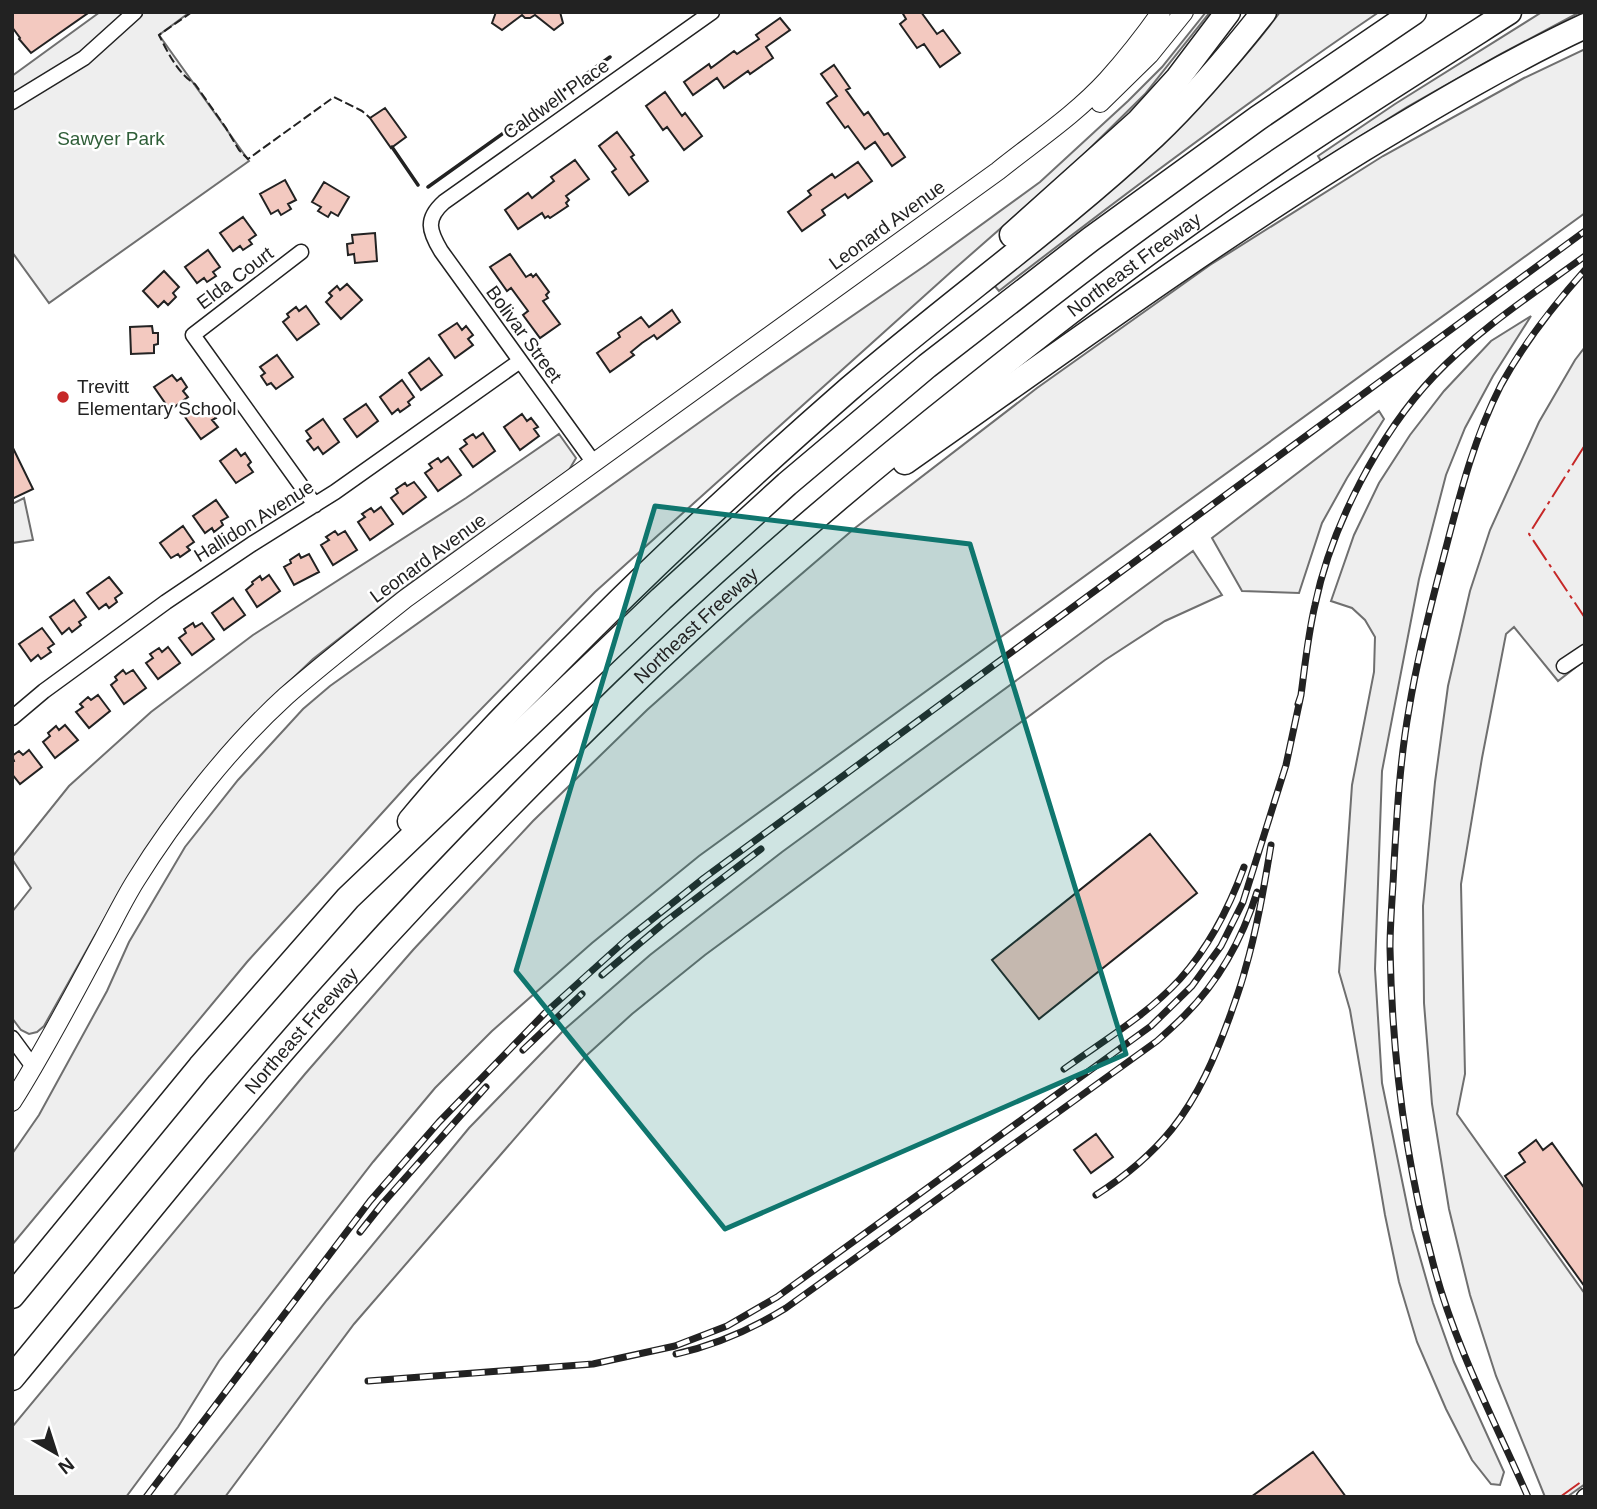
<svg xmlns="http://www.w3.org/2000/svg" width="1597" height="1509" viewBox="0 0 1597 1509" font-family="Arial,sans-serif">
<style>
.green{fill:#eee;stroke:#6f6f6f;stroke-width:2}
.building{fill:#f3c9c0;stroke:#222;stroke-width:2}
.lines{fill:none;stroke-linecap:round;stroke-linejoin:round}
.minor-casing{stroke:#222;stroke-width:17}
.tertiary-casing{stroke:#222;stroke-width:20}
.motorway-casing{stroke:#222;stroke-width:27}
.minor{stroke:#fff;stroke-width:14}
.tertiary{stroke:#fff;stroke-width:18}
.motorway{stroke:#fff;stroke-width:24}
.rail-casing{stroke:#222;stroke-width:7}
.rail{stroke:#fff;stroke-width:4.5;stroke-dasharray:13;stroke-linecap:butt}
.fence{stroke:#222;stroke-width:2;stroke-dasharray:9 3.5;stroke-linecap:butt}
.wall{stroke:#222;stroke-width:3.5}
.power{stroke:#c62828;stroke-width:2;stroke-dasharray:24 5 3.5 5;stroke-linecap:butt}
.marked{fill:#0f766e;fill-opacity:0.2;stroke:#0f766e;stroke-width:5;stroke-linejoin:round}
.poi-dot{fill:#c62828;stroke:#fff;stroke-width:2.5}
.labels{text-anchor:middle;dominant-baseline:central;stroke-width:5;stroke-linejoin:round;paint-order:stroke}
.street-label{font-size:19px;fill:#222;stroke:#fff}
.park-label{font-size:19px;fill:#2f5e38;stroke:#fff}
.poi-label{font-size:19px;fill:#222;stroke:#fff;text-anchor:start}
</style>
<rect width="100%" height="100%" fill="#fff"/>
<!-- green -->
<path class="green" d="M 100,12 L 190,12 L 159,35 L 249,161 L 49,303 L 12,252 L 12,76 Z
M 1206,12 L 1210,12 L 1145,94 L 1073,165 L 952,271 L 595,592 L 412,780 L 247,962 L 12,1245 L 12,1154 L 39,1115 L 107,991 L 129,942 L 185,847 L 238,780 L 303,709 L 330,686 L 735,397 L 926,265 L 1040,182 L 1128,101 L 1162,67 Z
M 1280,12 L 1379,12 C 1249,100 1123,195 999,291 L 994,285 C 1094,200 1201,119 1280,12 Z
M 1542,12 L 1580,12 L 1501,54 L 1407,107 L 1321,161 L 1318,156 L 1395,104 Z
M 1585,49 L 1585,213 L 699,856 L 592,943 L 492,1031 L 435,1088 L 373,1162 L 219,1361 L 178,1427 L 126,1497 L 12,1497 L 12,1427 L 305,1074 L 413,950 L 533,821 L 647,710 L 749,619 L 855,528 L 1037,388 L 1210,265 L 1383,156 L 1524,78 Z
M 1531,316 L 1493,376 L 1465,428 L 1446,475 L 1419,579 L 1382,771 L 1375,969 L 1382,1083 L 1412,1229 L 1433,1303 L 1454,1362 L 1504,1472 L 1500,1485 L 1491,1484 L 1472,1460 L 1446,1409 L 1417,1342 L 1399,1282 L 1385,1215 L 1350,1010 L 1339,972 L 1352,785 L 1374,672 L 1375,637 L 1365,620 L 1352,608 L 1331,601 L 1354,535 L 1379,483 L 1410,435 L 1444,391 L 1491,341 Z
M 1585,347 L 1585,660 L 1558,681 L 1514,627 L 1506,634 L 1482,758 L 1461,884 L 1465,1074 L 1457,1114 L 1585,1294 L 1585,1484 L 1567,1497 L 1545,1497 L 1496,1376 L 1470,1295 L 1449,1209 L 1432,1104 L 1424,1003 L 1423,906 L 1435,782 L 1448,686 L 1470,591 L 1490,530 L 1539,422 L 1575,360 Z
M 1379,411 L 1384,419 L 1347,478 L 1322,523 L 1299,593 L 1242,591 L 1212,538 Z
M 559,434 L 576,458 L 569,470 L 409,584 L 313,659 L 268,702 L 117,896 L 44,1026 L 37,1032 L 29,1034 L 21,1030 L 12,1018 L 12,912 L 31,888 L 12,859 L 12,857 L 69,786 L 151,712 L 253,635 L 466,498 Z
M 24,498 L 33,540 L 12,543 L 12,504 Z
M 1193,551 L 1222,595 L 1165,621 L 1105,660 L 705,955 L 632,1014 L 587,1055 L 354,1324 L 225,1497 L 173,1497 L 327,1300 L 469,1128 L 565,1029 L 650,955 L 782,852 Z"/>
<!-- building -->
<path class="building" d="M 12,12 L 87,12 L 88,13 L 31,53 L 19,39 L 20,38 L 12,27 Z
M 496,12 L 560,12 L 563,23 L 554,30 L 535,15 L 530,18 L 525,18 L 522,15 L 502,30 L 492,23 Z
M 902,12 L 921,12 L 937,34 L 943,30 L 960,53 L 940,67 L 924,44 L 917,48 L 900,24 L 906,19 Z
M 780,18 L 790,30 L 766,47 L 773,58 L 750,74 L 748,71 L 724,88 L 717,78 L 693,95 L 684,82 L 709,64 L 711,68 L 734,51 L 737,54 L 759,39 L 756,35 Z
M 834,65 L 850,88 L 846,90 L 864,115 L 868,112 L 884,135 L 888,133 L 905,157 L 892,166 L 875,142 L 865,149 L 848,126 L 845,128 L 827,103 L 837,96 L 821,74 Z
M 665,92 L 682,116 L 685,113 L 702,136 L 684,150 L 667,127 L 663,130 L 646,106 Z
M 385,108 L 406,137 L 391,148 L 370,118 Z
M 617,132 L 634,155 L 631,157 L 648,181 L 629,195 L 612,172 L 616,169 L 599,146 Z
M 575,160 L 589,179 L 566,196 L 569,200 L 566,203 L 568,206 L 550,218 L 548,216 L 545,218 L 542,213 L 518,229 L 505,210 L 528,193 L 532,198 L 554,181 L 551,177 Z
M 858,162 L 872,181 L 848,198 L 845,194 L 822,210 L 825,215 L 802,231 L 788,212 L 811,195 L 808,191 L 832,174 L 835,178 Z
M 285,180 L 296,200 L 288,204 L 291,209 L 281,215 L 278,210 L 271,214 L 260,194 Z
M 324,182 L 349,197 L 338,216 L 331,212 L 328,217 L 318,211 L 321,207 L 312,202 Z
M 243,217 L 256,235 L 249,240 L 252,244 L 243,250 L 240,246 L 233,251 L 220,233 Z
M 375,233 L 377,261 L 355,263 L 354,254 L 348,255 L 347,244 L 353,243 L 352,235 Z
M 208,250 L 220,267 L 213,272 L 216,276 L 207,282 L 204,278 L 197,283 L 185,267 Z
M 510,254 L 526,277 L 531,274 L 533,277 L 536,274 L 549,292 L 546,295 L 548,298 L 543,301 L 560,324 L 540,338 L 523,315 L 528,311 L 511,288 L 507,291 L 490,267 Z
M 164,271 L 179,287 L 173,293 L 176,297 L 168,305 L 164,301 L 158,307 L 143,291 Z
M 347,284 L 362,300 L 341,319 L 326,302 L 332,296 L 329,293 L 337,286 L 340,290 Z
M 306,306 L 319,324 L 297,340 L 283,322 L 289,317 L 287,314 L 296,307 L 299,311 Z
M 672,310 L 680,322 L 657,339 L 654,335 L 642,343 L 631,352 L 634,355 L 610,372 L 597,353 L 620,337 L 618,333 L 641,317 L 649,327 Z
M 457,323 L 462,330 L 466,326 L 473,335 L 468,339 L 473,345 L 455,358 L 439,335 Z
M 152,326 L 153,333 L 158,333 L 158,344 L 154,345 L 154,353 L 131,354 L 130,327 Z
M 277,355 L 293,377 L 276,389 L 271,383 L 267,385 L 261,376 L 265,373 L 260,367 Z
M 429,358 L 442,375 L 421,390 L 409,373 Z
M 172,375 L 177,381 L 181,378 L 187,387 L 183,391 L 188,397 L 170,410 L 154,387 Z
M 402,380 L 414,397 L 408,402 L 410,405 L 400,412 L 398,409 L 392,414 L 380,397 Z
M 366,404 L 378,421 L 357,437 L 344,419 Z
M 201,405 L 206,411 L 210,409 L 216,418 L 212,420 L 218,427 L 201,439 L 185,417 Z
M 522,414 L 527,421 L 531,418 L 538,427 L 534,429 L 539,436 L 520,450 L 504,427 Z
M 323,419 L 339,442 L 323,454 L 318,447 L 314,450 L 307,441 L 311,438 L 306,431 Z
M 483,433 L 495,451 L 473,467 L 460,449 L 467,444 L 464,440 L 473,434 L 476,438 Z
M 12,446 L 33,489 L 12,499 Z
M 236,449 L 241,456 L 245,453 L 251,462 L 248,465 L 253,472 L 236,483 L 220,461 Z
M 448,457 L 461,475 L 438,491 L 425,473 L 432,468 L 429,464 L 438,458 L 441,462 Z
M 414,482 L 426,497 L 403,514 L 391,498 L 398,493 L 396,489 L 405,483 L 407,486 Z
M 216,500 L 228,517 L 221,521 L 223,525 L 214,532 L 212,528 L 205,533 L 193,516 Z
M 381,507 L 393,524 L 370,540 L 358,522 L 365,517 L 362,514 L 371,508 L 374,512 Z
M 183,526 L 194,542 L 187,547 L 190,550 L 180,557 L 178,554 L 171,558 L 160,543 Z
M 335,531 L 338,535 L 345,531 L 357,550 L 333,565 L 321,545 L 329,540 L 326,537 Z
M 299,554 L 301,558 L 309,554 L 319,572 L 294,585 L 284,567 L 291,563 L 290,560 Z
M 269,575 L 280,591 L 257,607 L 246,590 L 253,584 L 252,582 L 260,576 L 262,580 Z
M 109,577 L 122,593 L 115,598 L 117,602 L 109,608 L 106,604 L 99,609 L 87,593 Z
M 233,598 L 245,615 L 224,630 L 212,613 Z
M 74,600 L 86,617 L 79,622 L 81,625 L 72,632 L 69,628 L 62,634 L 50,617 Z
M 193,623 L 195,627 L 202,623 L 214,639 L 192,655 L 179,638 L 186,633 L 184,629 Z
M 42,628 L 54,644 L 48,648 L 51,652 L 41,659 L 38,655 L 31,661 L 19,644 Z
M 168,647 L 180,663 L 158,679 L 146,663 L 153,658 L 150,654 L 159,648 L 162,652 Z
M 123,670 L 126,674 L 133,670 L 146,688 L 124,704 L 111,685 L 117,680 L 115,677 Z
M 98,695 L 110,711 L 89,728 L 76,712 L 83,707 L 80,704 L 88,697 L 91,700 Z
M 65,725 L 78,740 L 55,758 L 43,742 L 50,736 L 48,733 L 56,726 L 59,730 Z
M 29,750 L 42,767 L 20,784 L 12,774 L 12,762 L 14,761 L 12,756 L 19,751 L 23,755 Z
M 1150,834 L 1197,893 L 1039,1019 L 992,960 Z
M 1096,1134 L 1113,1157 L 1091,1173 L 1074,1150 Z
M 1536,1140 L 1543,1150 L 1552,1143 L 1585,1189 L 1585,1287 L 1505,1176 L 1525,1162 L 1519,1153 Z
M 1313,1452 L 1346,1497 L 1251,1497 Z"/>
<g class="lines">
<defs>
<path id="minor" d="M 12,102 L 84,58 L 135,12
M 301,252 L 193,335 L 315,505
M 594,463 L 441,251 C 429,231 425,219 444,202 L 712,12
M 1564,666 L 1585,652
M 12,718 L 44,691 L 166,602 L 252,544 L 335,492 L 520,361
M 12,1038 L 34,1068
M 1584,1497 L 1585,1496"/>
<path id="tertiary" d="M 1100,103 L 1150,54 L 1184,12
M 12,1102 C 45,1050 73,995 103,940 C 114,920 124,899 136,880 C 175,817 231,746 286,696 C 325,662 365,631 405,599 L 998,171 C 1034,142 1075,115 1107,80 C 1126,59 1144,36 1161,12"/>
<g id="motorway">
<path d="M 1012,235 L 1138,122 L 1178,78 L 1228,12"/>
<path d="M 905,462 C 1056,356 1206,246 1363,149 C 1436,105 1508,62 1585,26"/>
<path d="M 410,821 C 466,753 530,690 593,627 C 675,545 761,466 849,389 C 949,303 1057,226 1154,136 C 1194,98 1230,55 1264,12"/>
<path d="M 12,1296 L 200,1067 L 348,898 L 661,599 L 787,484 L 927,366 L 1091,239 L 1258,118 L 1414,12"/>
<path id="s1" d="M 12,1378 C 123,1244 230,1107 347,978 C 436,879 530,783 625,691 C 735,584 852,484 973,388 C 1042,333 1112,278 1184,227 C 1289,151 1399,82 1509,12"/>
</g>
</defs>
<!-- minor casing -->
<use href="#minor" class="minor-casing"/>
<!-- tertiary casing -->
<use href="#tertiary" class="tertiary-casing"/>
<!-- motorway casing -->
<use href="#motorway" class="motorway-casing"/>
<!-- minor -->
<use href="#minor" class="minor"/>
<!-- tertiary -->
<use href="#tertiary" class="tertiary"/>
<!-- motorway -->
<use href="#motorway" class="motorway"/>
<defs>
<path id="rail" d="M 1298,704 L 1301,695 C 1305,665 1308,635 1315,605 C 1331,527 1379,434 1434,376 C 1479,329 1533,294 1585,256
M 602,975 L 665,922 L 761,849
M 523,1050 L 582,994
M 1064,1069 C 1103,1041 1147,1015 1180,979 C 1209,947 1229,908 1244,867
M 1096,1195 C 1124,1177 1151,1155 1172,1129 C 1199,1095 1215,1057 1230,1016 C 1235,1001 1241,986 1245,970 C 1257,929 1264,887 1271,845
M 360,1232 L 383,1203 L 486,1087
M 676,1354 C 715,1345 752,1329 786,1308 L 1157,1041 C 1166,1033 1176,1024 1185,1015 C 1219,981 1243,937 1257,892
M 368,1381 L 593,1364 L 675,1346 L 727,1326 L 777,1297 L 1151,1026 L 1192,986 L 1221,946 L 1243,902 L 1286,765 L 1301,695
M 146,1497 L 370,1201 L 439,1122 L 545,1013 L 626,940 L 704,878 L 1585,231
M 1528,1497 C 1494,1420 1454,1344 1433,1263 C 1405,1160 1392,1054 1390,948 C 1390,920 1393,892 1394,864 C 1397,812 1400,760 1409,709 C 1417,660 1429,612 1442,563 C 1458,502 1472,442 1501,385 C 1524,343 1553,306 1585,270"/>
</defs>
<!-- rail casing -->
<use href="#rail" class="rail-casing"/>
<!-- rail -->
<use href="#rail" class="rail"/>
<!-- fence -->
<path class="fence" d="M 192,12 L 159,35 C 167,51 178,74 195,84 L 226,128 L 239,150 L 248,159 L 334,97 L 362,111 L 370,118"/>
<!-- wall -->
<path class="wall" d="M 392,147 L 418,185
M 428,187 L 610,57"/>
<!-- power -->
<path class="power" d="M 1585,445 L 1529,534 L 1585,618
M 1560,1497 L 1585,1479"/>
</g>
<!-- marked area -->
<path class="marked" d="M 655,506 L 970,544 L 1126,1054 L 725,1229 L 516,971 Z"/>
<!-- markers -->
<circle class="poi-dot" cx="63" cy="397" r="7"/>
<g class="labels">
<!-- street labels -->
<g class="street-label">
<text transform="translate(556 99) rotate(-35)">Caldwell Place</text>
<text transform="translate(887 225) rotate(-36)">Leonard Avenue</text>
<text stroke="none"><textPath href="#s1" startOffset="1586">Northeast Freeway</textPath></text>
<text transform="translate(235 278) rotate(-37)">Elda Court</text>
<text transform="translate(524 334) rotate(54)">Bolivar Street</text>
<text transform="translate(254 521) rotate(-32)">Hallidon Avenue</text>
<text transform="translate(428 558) rotate(-36)">Leonard Avenue</text>
<text stroke="none"><textPath href="#s1" startOffset="1018">Northeast Freeway</textPath></text>
<text stroke="none"><textPath href="#s1" startOffset="452">Northeast Freeway</textPath></text>
</g>
<!-- park labels -->
<g class="park-label">
<text x="111" y="138">Sawyer Park</text>
</g>
<!-- poi labels -->
<g class="poi-label">
<text x="77" y="386">Trevitt<tspan x="77" dy="22">Elementary School</tspan></text>
</g>
</g>
<!-- border -->
<rect width="1597" height="1509" fill="none" stroke="#222222" stroke-width="28"/>
<!-- north arrow -->
<g transform="translate(56 1453) rotate(141)" stroke="#ffffff" stroke-width="5" paint-order="stroke">
<path d="M0-5L12 26L0 18L-12 26Z" fill="#222222"/>
<text y="-10" font-size="19" font-weight="bold" text-anchor="middle" fill="#222222">N</text>
</g>
</svg>
